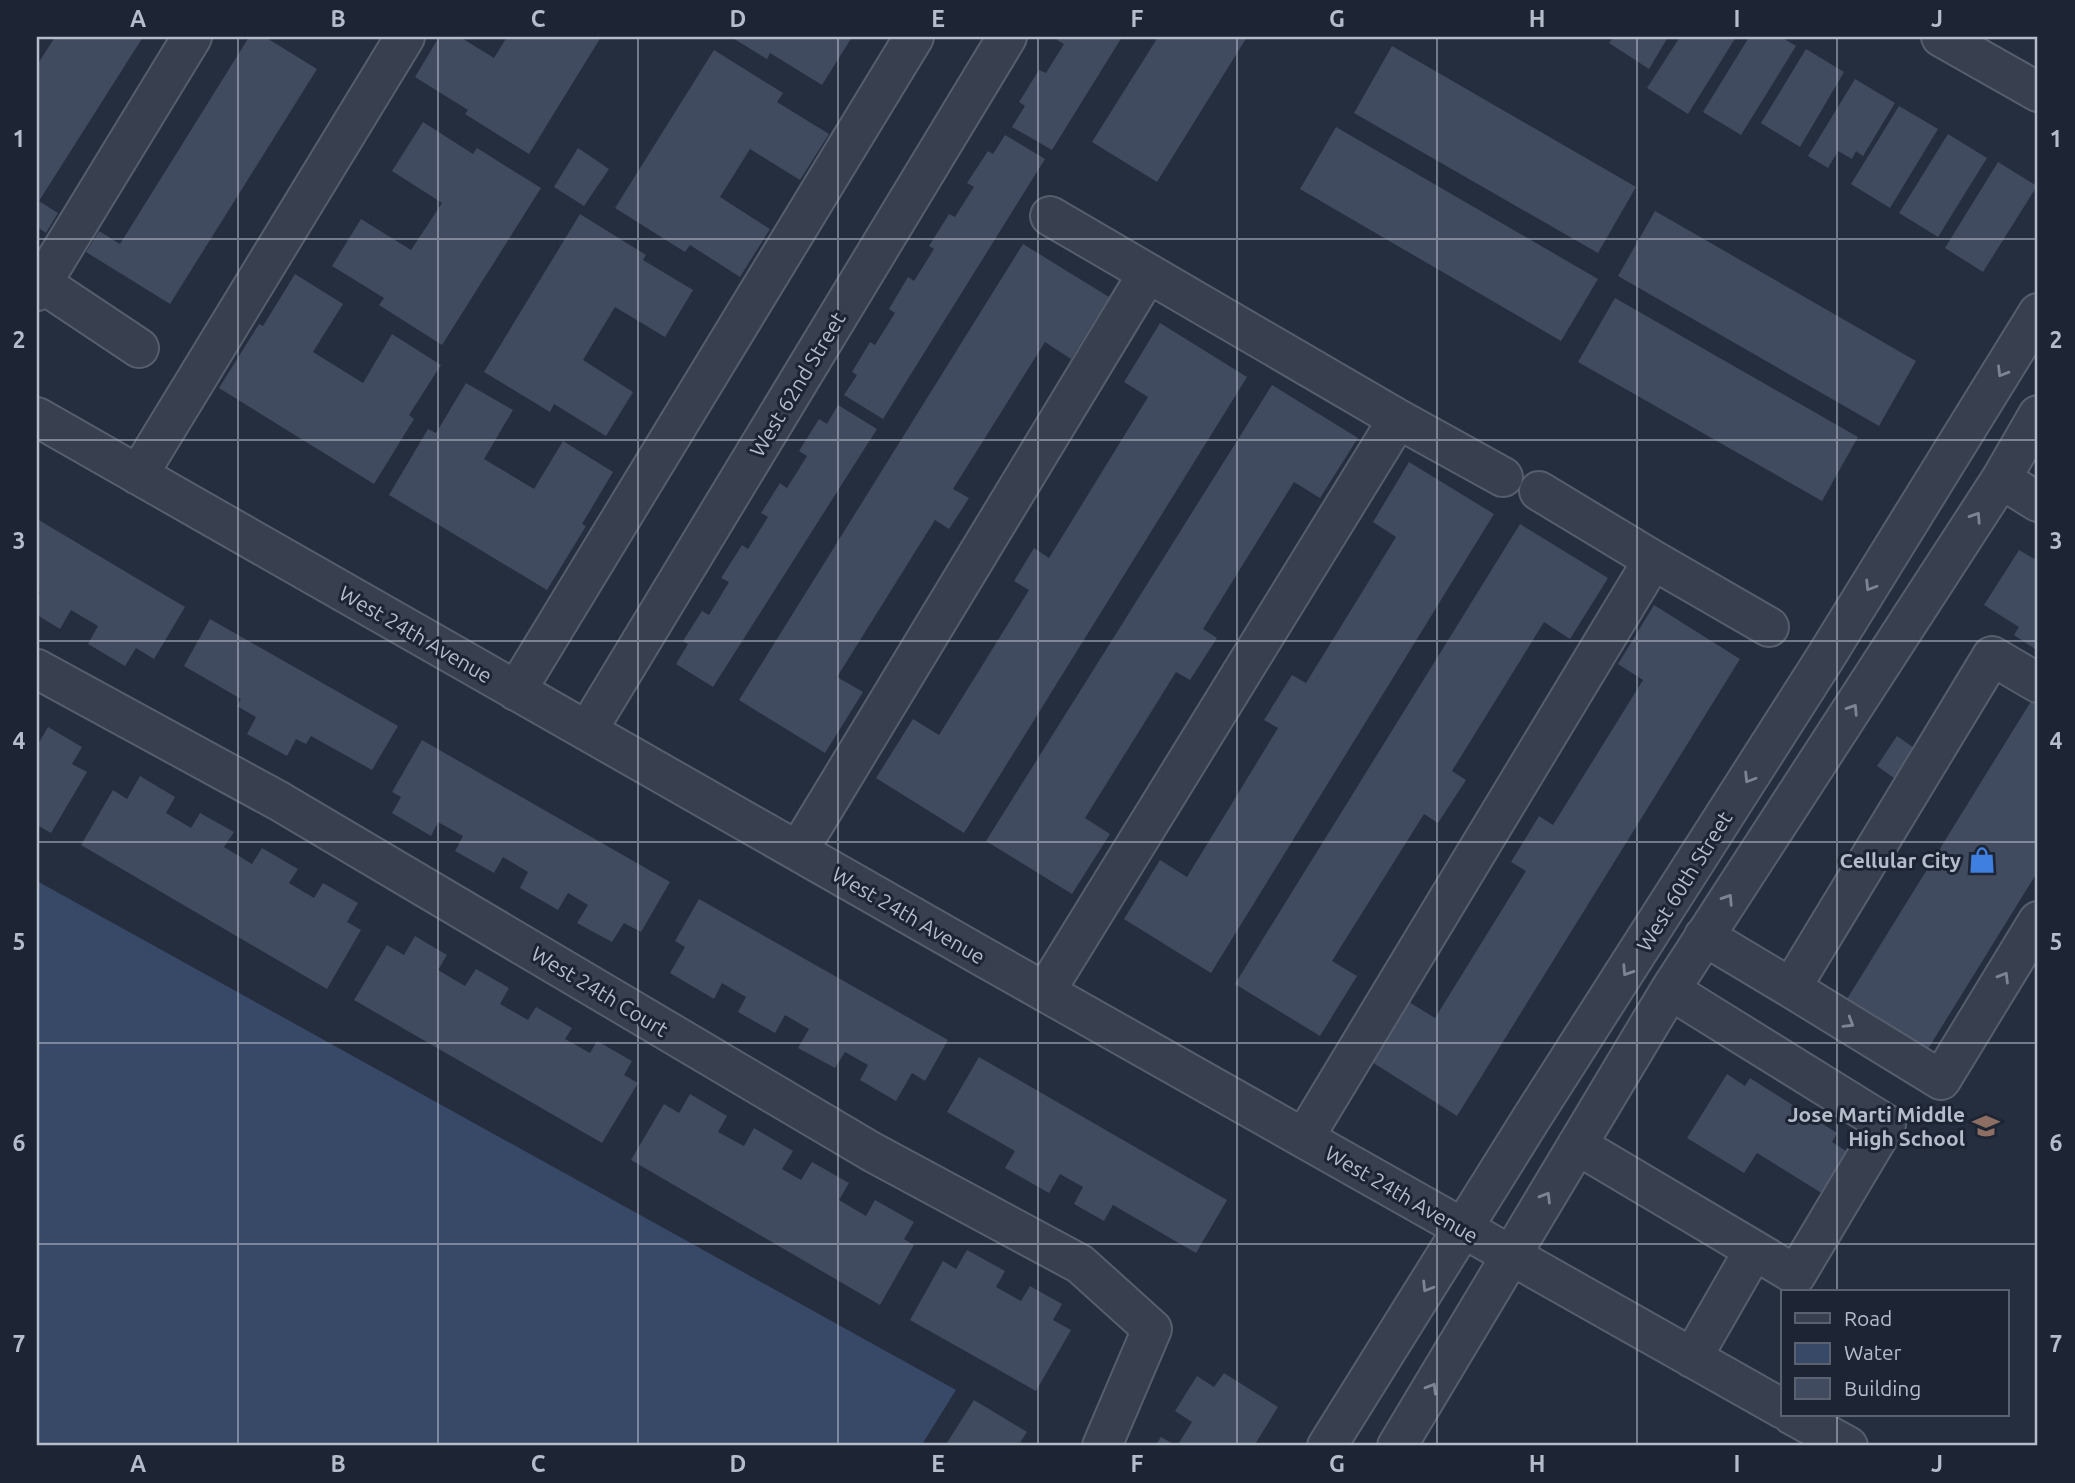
<svg xmlns="http://www.w3.org/2000/svg" width="2075" height="1483" viewBox="0 0 2075 1483" font-family="Ubuntu,sans-serif">
<style>
.water{fill:#384867}
.building{fill:#404b5f}
.lines{fill:none;stroke-linecap:round;stroke-linejoin:round}
.minor-casing{stroke:#565e6d;stroke-width:42}
.minor{stroke:#38404f;stroke-width:38}
.oneway{stroke:#7d8493}
.grid{fill:none;stroke:#b5bcca;stroke-width:2;stroke-opacity:0.55}
.labels{text-anchor:middle;dominant-baseline:central;stroke-width:6;stroke-linejoin:round;paint-order:stroke}
.street-label{font-size:21px;fill:#b5bcca;stroke:#1d2534}
.poi-label{font-size:21px;font-weight:bold;fill:#b5bcca;stroke:#1d2534;text-anchor:end}
.neatline{fill:none;stroke:#b5bcca;stroke-width:2.5}
.grid-label{font-size:23px;text-anchor:middle;font-weight:bold;fill:#b5bcca}
</style>
<rect width="100%" height="100%" fill="#242e3f"/>
<!-- water -->
<path class="water" d="M 37,881 L 956,1390 L 921,1446 L 37,1446 Z"/>
<!-- building -->
<path class="building" d="M 55,37 L 143,37 L 39,201 L 58,213 L 46,233 L 37,227 L 37,65 Z
M 249,37 L 265,37 L 317,69 L 170,304 L 86,252 L 99,231 L 120,244 Z
M 439,37 L 460,37 L 494,58 L 507,37 L 601,37 L 529,154 L 465,114 L 468,110 L 415,77 Z
M 731,37 L 852,37 L 822,85 L 770,53 L 767,59 Z
M 1059,37 L 1122,37 L 1052,150 L 1012,127 L 1025,106 L 1019,102 L 1039,70 L 1046,73 L 1064,44 L 1057,40 Z
M 1158,37 L 1247,37 L 1157,182 L 1092,142 Z
M 1614,37 L 1668,37 L 1649,69 L 1609,43 Z
M 1680,37 L 1736,37 L 1688,114 L 1647,88 Z
M 1749,37 L 1781,37 L 1796,46 L 1741,135 L 1703,112 Z
M 1392,46 L 1636,187 L 1598,253 L 1354,113 Z
M 1806,49 L 1844,72 L 1800,147 L 1761,123 Z
M 714,50 L 783,93 L 777,102 L 829,134 L 800,180 L 750,149 L 720,197 L 770,229 L 740,277 L 690,245 L 685,252 L 615,208 Z
M 1855,79 L 1895,103 L 1863,156 L 1856,151 L 1852,159 L 1838,151 L 1828,168 L 1808,156 Z
M 1899,106 L 1938,129 L 1890,208 L 1851,184 Z
M 423,122 L 473,154 L 477,148 L 541,188 L 442,345 L 379,305 L 384,298 L 332,266 L 361,219 L 411,250 L 442,203 L 392,171 Z
M 1336,127 L 1598,279 L 1561,341 L 1300,189 Z
M 1948,134 L 1987,158 L 1938,237 L 1899,213 Z
M 1005,135 L 1045,159 L 883,419 L 844,395 L 857,375 L 852,372 L 870,342 L 875,345 L 895,313 L 889,309 L 908,277 L 914,281 L 934,249 L 929,246 L 949,214 L 955,217 L 974,187 L 967,183 L 988,151 L 993,154 Z
M 578,148 L 609,169 L 584,206 L 554,187 Z
M 1998,162 L 2037,186 L 1983,272 L 1945,248 Z
M 1655,211 L 1916,361 L 1879,426 L 1618,276 Z
M 580,214 L 646,255 L 643,260 L 693,290 L 665,337 L 615,307 L 583,360 L 633,392 L 606,436 L 554,404 L 550,412 L 484,372 Z
M 1023,244 L 1109,297 L 1071,359 L 1045,342 L 953,489 L 969,498 L 949,529 L 935,520 L 837,677 L 863,692 L 825,753 L 739,700 Z
M 295,274 L 343,304 L 313,352 L 363,383 L 392,334 L 441,365 L 409,415 L 414,419 L 374,484 L 219,388 L 259,324 L 263,326 Z
M 1615,298 L 1858,437 L 1822,501 L 1578,362 Z
M 1160,323 L 1247,377 L 964,833 L 876,778 L 913,719 L 939,735 L 1029,590 L 1014,581 L 1034,548 L 1049,558 L 1148,397 L 1124,382 Z
M 466,383 L 513,410 L 484,459 L 534,489 L 563,441 L 613,472 L 582,524 L 586,526 L 547,590 L 389,495 L 428,429 L 436,433 Z
M 1272,385 L 1358,438 L 1320,498 L 1294,482 L 1203,629 L 1217,638 L 1190,680 L 1176,672 L 1085,818 L 1110,834 L 1072,894 L 986,841 Z
M 838,405 L 877,429 L 713,687 L 676,664 L 688,644 L 683,641 L 702,611 L 709,615 L 729,582 L 721,578 L 742,545 L 748,549 L 768,517 L 761,513 L 780,483 L 787,488 L 807,456 L 799,451 L 819,419 L 827,424 Z
M 1409,462 L 1494,514 L 1211,973 L 1124,919 L 1160,860 L 1187,877 L 1278,728 L 1264,720 L 1292,675 L 1306,683 L 1396,537 L 1373,522 Z
M 37,519 L 185,607 L 154,659 L 136,648 L 125,666 L 88,644 L 98,626 L 71,610 L 60,629 L 37,615 L 37,597 L 40,592 L 37,590 Z
M 1520,524 L 1608,578 L 1570,639 L 1544,622 L 1452,771 L 1466,780 L 1438,823 L 1424,814 L 1332,961 L 1357,976 L 1320,1036 L 1235,984 Z
M 2019,550 L 2038,561 L 2038,651 L 2014,635 L 2019,627 L 1984,605 Z
M 1654,605 L 1740,659 L 1457,1116 L 1372,1062 L 1409,1002 L 1435,1018 L 1526,871 L 1511,862 L 1539,816 L 1553,825 L 1643,680 L 1618,664 Z
M 210,619 L 398,726 L 372,770 L 311,736 L 306,744 L 296,739 L 287,756 L 247,734 L 256,717 L 237,706 L 241,699 L 184,666 Z
M 2038,690 L 2038,871 L 1923,1057 L 1842,1007 Z
M 48,727 L 82,747 L 72,764 L 87,772 L 51,833 L 37,825 L 37,746 Z
M 1897,736 L 1924,755 L 1904,785 L 1877,766 Z
M 422,740 L 670,882 L 641,932 L 624,923 L 612,942 L 577,923 L 588,905 L 568,893 L 558,910 L 520,888 L 528,872 L 503,857 L 494,873 L 455,851 L 463,836 L 438,822 L 431,836 L 392,813 L 401,797 L 392,792 Z
M 140,776 L 175,797 L 166,813 L 191,828 L 200,813 L 234,832 L 224,847 L 252,864 L 262,848 L 298,869 L 289,883 L 314,898 L 323,883 L 358,903 L 347,922 L 361,930 L 327,989 L 81,845 L 113,790 L 127,799 Z
M 699,899 L 948,1040 L 925,1081 L 912,1073 L 896,1101 L 860,1080 L 868,1065 L 845,1052 L 835,1068 L 798,1048 L 809,1029 L 785,1015 L 775,1033 L 738,1012 L 746,997 L 722,983 L 714,999 L 670,973 L 685,947 L 675,941 Z
M 415,936 L 447,955 L 438,970 L 465,986 L 476,969 L 509,988 L 500,1004 L 528,1020 L 536,1007 L 572,1028 L 565,1039 L 590,1053 L 597,1041 L 632,1061 L 624,1075 L 638,1083 L 602,1143 L 354,1000 L 387,945 L 404,955 Z
M 979,1057 L 1227,1200 L 1196,1253 L 1113,1205 L 1104,1221 L 1074,1204 L 1083,1187 L 1060,1174 L 1049,1193 L 1005,1168 L 1015,1151 L 947,1112 Z
M 1727,1074 L 1745,1086 L 1750,1078 L 1837,1133 L 1832,1142 L 1849,1153 L 1823,1194 L 1757,1153 L 1744,1173 L 1687,1138 Z
M 690,1094 L 727,1116 L 718,1132 L 744,1146 L 754,1128 L 793,1151 L 782,1169 L 801,1180 L 812,1162 L 849,1183 L 839,1200 L 866,1216 L 875,1200 L 914,1222 L 904,1239 L 914,1245 L 880,1305 L 631,1160 L 664,1104 L 679,1113 Z
M 967,1250 L 1005,1271 L 996,1287 L 1021,1301 L 1030,1286 L 1062,1304 L 1053,1320 L 1071,1330 L 1036,1391 L 910,1320 L 943,1261 L 956,1269 Z
M 1224,1373 L 1278,1407 L 1254,1446 L 1177,1446 L 1192,1422 L 1175,1411 L 1197,1376 L 1214,1387 Z
M 974,1400 L 1027,1432 L 1018,1446 L 945,1446 Z
M 1161,1437 L 1177,1446 L 1155,1446 Z"/>
<g class="lines">
<defs>
<path id="minor" d="M 1941,37 L 2038,92
M 37,280 L 139,348
M 37,291 L 192,37
M 37,417 L 985,958 L 1783,1409
M 1398,419 L 1503,477
M 138,475 L 405,37
M 2001,479 L 2038,502
M 1539,491 L 1653,560 L 1769,627
M 37,669 L 279,801 L 872,1152 L 1080,1264 L 1152,1329 L 1102,1446
M 516,691 L 914,37
M 587,731 L 1007,37
M 798,851 L 1148,273
M 1704,936 L 1791,988 L 1992,656 L 2038,683
M 1791,988 L 1941,1080 L 2038,921
M 1045,992 L 1398,419 L 1050,216
M 1304,1138 L 1653,560
M 1577,1145 L 1796,1275 L 1886,1124 L 1670,990
M 1692,1358 L 1754,1250
M 1792,1415 L 1848,1446
M 1327,1446 L 1531,1119 L 1825,658 L 2038,313
M 1397,1446 L 1670,990 L 2001,479 L 2038,415"/>
</defs>
<!-- minor casing -->
<use href="#minor" class="minor-casing"/>
<!-- minor -->
<use href="#minor" class="minor"/>
</g>
<!-- one-way arrows -->
<defs><path id="oneway-chevron" d="M-2-3.5L2.5 0L-2 3.5" fill="none" stroke-width="1.6" stroke-linecap="round" stroke-linejoin="round" transform="scale(1.75)"/></defs>
<g class="oneway">
<use href="#oneway-chevron" transform="translate(2002 372) rotate(121)"/>
<use href="#oneway-chevron" transform="translate(1976 517) rotate(-57)"/>
<use href="#oneway-chevron" transform="translate(1870 586) rotate(122)"/>
<use href="#oneway-chevron" transform="translate(1853 709) rotate(-57)"/>
<use href="#oneway-chevron" transform="translate(1749 778) rotate(122)"/>
<use href="#oneway-chevron" transform="translate(1728 899) rotate(-57)"/>
<use href="#oneway-chevron" transform="translate(1627 971) rotate(123)"/>
<use href="#oneway-chevron" transform="translate(2004 977) rotate(-59)"/>
<use href="#oneway-chevron" transform="translate(1849 1023) rotate(31)"/>
<use href="#oneway-chevron" transform="translate(1546 1197) rotate(-59)"/>
<use href="#oneway-chevron" transform="translate(1427 1287) rotate(122)"/>
<use href="#oneway-chevron" transform="translate(1432 1388) rotate(-59)"/>
</g>
<!-- grid -->
<path class="grid" d="M 238,37 L 238,1446M 438,37 L 438,1446M 638,37 L 638,1446M 838,37 L 838,1446M 1038,37 L 1038,1446M 1237,37 L 1237,1446M 1437,37 L 1437,1446M 1637,37 L 1637,1446M 1837,37 L 1837,1292M 37,239 L 2038,239M 37,440 L 2038,440M 37,641 L 2038,641M 37,842 L 2038,842M 37,1043 L 2038,1043M 37,1244 L 2038,1244M 1837,1415 L 1837,1446"/>
<!-- icons -->
<defs>
<symbol id="shop-bare" viewBox="-9 -9 18 18"><path d="M-5-2.5h2.3a2.7 3.5 0 0 1 5.4 0H5L5.5 6h-11ZM-1.5-2.5h3a1.5 2.3 0 0 0-3 0Z" fill="#3f7fe0" stroke="#1d2534" stroke-width="2.5" paint-order="stroke"/></symbol>
<symbol id="school-bare" viewBox="-9 -9 18 18"><path d="M0-5L7-2L0 1L-7-2ZM-4 1L0 2.5L4 1V4Q0 6-4 4Z" fill="#8d6e63" stroke="#1d2534" stroke-width="2.5" paint-order="stroke"/></symbol>
</defs>
<g fill-rule="evenodd">
<use href="#shop-bare" x="1963" y="841" width="38" height="38"/>
<use href="#school-bare" x="1967" y="1107" width="38" height="38"/>
</g>
<g class="labels">
<!-- street labels -->
<g class="street-label">
<text transform="translate(797 384) rotate(-59)">West 62nd Street</text>
<text transform="translate(416 634) rotate(30)">West 24th Avenue</text>
<text transform="translate(1684 881) rotate(-58)">West 60th Street</text>
<text transform="translate(909 915) rotate(30)">West 24th Avenue</text>
<text transform="translate(600 991) rotate(31)">West 24th Court</text>
<text transform="translate(1402 1194) rotate(30)">West 24th Avenue</text>
</g>
<!-- poi labels -->
<g class="poi-label">
<text x="1961" y="860">Cellular City</text>
<text x="1965" y="1114">Jose Marti Middle<tspan x="1965" dy="24">High School</tspan></text>
</g>
</g>
<!-- border -->
<rect width="2075" height="1483" fill="none" stroke="#1d2534" stroke-width="77"/>
<!-- legend -->
<rect x="1781" y="1290" width="228" height="126" fill="#1d2534" stroke="#5a6170" stroke-width="2"/>
<rect x="1795" y="1313" width="35" height="10" fill="#38404f" stroke="#5a6170" stroke-width="2"/>
<text x="1844" y="1326" font-size="21" fill="#b5bcca">Road</text>
<rect x="1795" y="1343" width="35" height="21" fill="#384867" stroke="#5a6170" stroke-width="2"/>
<text x="1844" y="1360" font-size="21" fill="#b5bcca">Water</text>
<rect x="1795" y="1378" width="35" height="21" fill="#404b5f" stroke="#5a6170" stroke-width="2"/>
<text x="1844" y="1396" font-size="21" fill="#b5bcca">Building</text>
<rect x="38" y="38" width="1998" height="1406" class="neatline"/>
<g class="grid-label">
<text x="138" y="27">A</text>
<text x="338" y="27">B</text>
<text x="538" y="27">C</text>
<text x="738" y="27">D</text>
<text x="938" y="27">E</text>
<text x="1137" y="27">F</text>
<text x="1337" y="27">G</text>
<text x="1537" y="27">H</text>
<text x="1737" y="27">I</text>
<text x="1937" y="27">J</text>
<text x="19" y="147">1</text>
<text x="2056" y="147">1</text>
<text x="19" y="348">2</text>
<text x="2056" y="348">2</text>
<text x="19" y="549">3</text>
<text x="2056" y="549">3</text>
<text x="19" y="749">4</text>
<text x="2056" y="749">4</text>
<text x="19" y="950">5</text>
<text x="2056" y="950">5</text>
<text x="19" y="1151">6</text>
<text x="2056" y="1151">6</text>
<text x="19" y="1352">7</text>
<text x="2056" y="1352">7</text>
<text x="138" y="1472">A</text>
<text x="338" y="1472">B</text>
<text x="538" y="1472">C</text>
<text x="738" y="1472">D</text>
<text x="938" y="1472">E</text>
<text x="1137" y="1472">F</text>
<text x="1337" y="1472">G</text>
<text x="1537" y="1472">H</text>
<text x="1737" y="1472">I</text>
<text x="1937" y="1472">J</text>
</g>
</svg>
